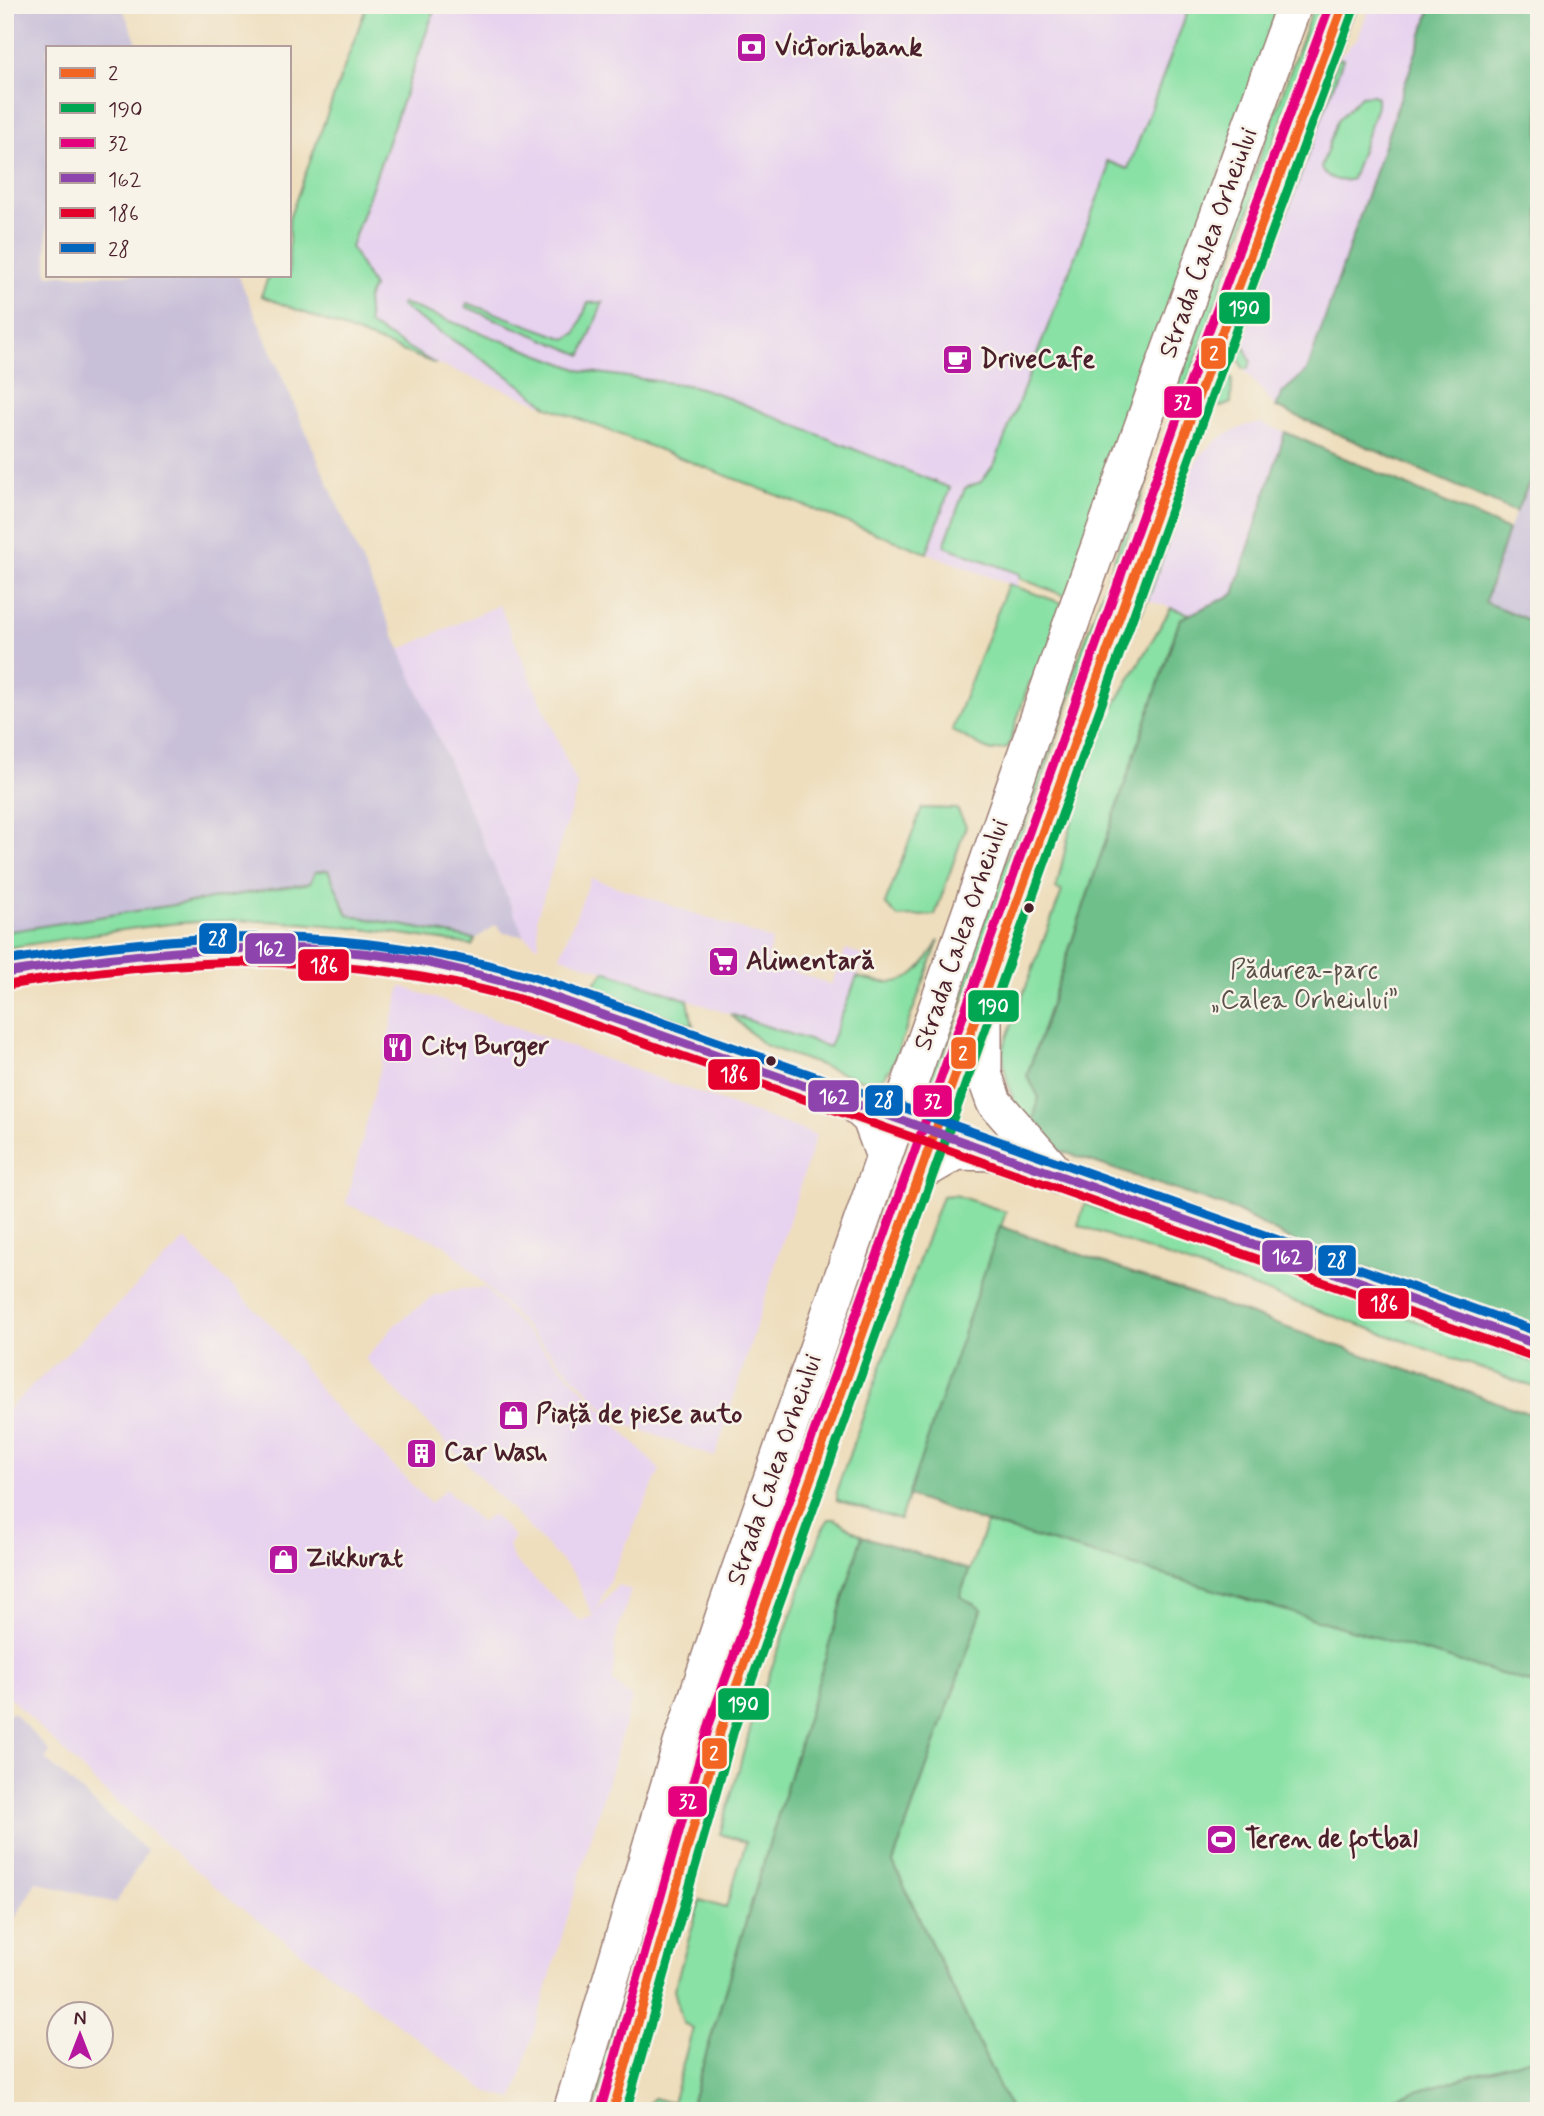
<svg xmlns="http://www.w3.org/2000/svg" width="1544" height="2116" viewBox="0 0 1544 2116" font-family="Mynerve,sans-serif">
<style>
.built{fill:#e7d2ef}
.industrial{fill:#c8bfd8}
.green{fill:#89e1a5;stroke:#6a8068;stroke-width:2}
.forest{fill:#6ebf8a;stroke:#5c6f5a;stroke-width:2}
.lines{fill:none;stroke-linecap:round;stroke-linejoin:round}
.secondary-casing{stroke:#9c7e74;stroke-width:33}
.trunk-casing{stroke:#9c7e74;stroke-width:38}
.secondary{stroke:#fff;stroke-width:30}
.trunk{stroke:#fff;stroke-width:35}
.bus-1-casing{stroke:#f7f3e8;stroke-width:14}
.bus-2-casing{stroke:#f7f3e8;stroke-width:14}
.bus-3-casing{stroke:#f7f3e8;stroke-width:14}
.bus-4-casing{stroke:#f7f3e8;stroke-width:14}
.bus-5-casing{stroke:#f7f3e8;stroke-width:14}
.bus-6-casing{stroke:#f7f3e8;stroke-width:14}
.bus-1{stroke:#f26522;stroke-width:9}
.bus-2{stroke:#00a651;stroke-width:9}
.bus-3{stroke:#e5007d;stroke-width:9}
.bus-4{stroke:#8e44ad;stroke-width:9}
.bus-5{stroke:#e4002b;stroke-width:9}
.bus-6{stroke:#0065bd;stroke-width:9}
.bus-dot{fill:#4a1f2b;stroke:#f7f3e8;stroke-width:2.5}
.labels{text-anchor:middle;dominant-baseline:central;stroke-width:5;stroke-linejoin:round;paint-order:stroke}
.poi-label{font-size:26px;font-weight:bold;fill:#4a1f2b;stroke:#f7f3e8;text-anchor:start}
.street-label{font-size:26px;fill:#4a1f2b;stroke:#f7f3e8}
.park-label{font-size:26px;fill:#5a504a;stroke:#f7f3e8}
.line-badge{stroke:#f7f3e8;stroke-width:2.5}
.badge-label{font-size:19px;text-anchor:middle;font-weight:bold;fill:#fff}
</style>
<rect width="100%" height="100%" fill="#f7f3e8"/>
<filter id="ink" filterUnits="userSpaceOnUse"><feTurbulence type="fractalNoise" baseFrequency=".0143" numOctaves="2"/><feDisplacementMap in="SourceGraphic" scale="14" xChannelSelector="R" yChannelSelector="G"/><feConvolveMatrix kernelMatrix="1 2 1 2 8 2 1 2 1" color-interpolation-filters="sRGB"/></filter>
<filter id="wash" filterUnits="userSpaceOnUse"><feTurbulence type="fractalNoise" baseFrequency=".00686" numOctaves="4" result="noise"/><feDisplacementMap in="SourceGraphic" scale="28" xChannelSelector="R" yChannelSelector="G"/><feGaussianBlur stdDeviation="1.57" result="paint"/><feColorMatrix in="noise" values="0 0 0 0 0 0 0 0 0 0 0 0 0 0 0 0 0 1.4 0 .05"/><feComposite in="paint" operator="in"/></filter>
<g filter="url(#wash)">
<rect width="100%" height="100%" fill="#eedebd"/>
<!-- built -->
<path class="built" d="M 367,5 L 1235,5 L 1016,587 L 261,296 L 269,275 L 289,275 L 289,219 Z
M 1370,5 L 1432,5 L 1307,371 L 1283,392 L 1276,407 L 1243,369 L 1235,348 L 1337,58 L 1358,38 Z
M 1260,423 L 1285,432 L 1234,594 L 1190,614 L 1144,599 L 1190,471 L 1204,451 L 1223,436 L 1247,425 Z
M 499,605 L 578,787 L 537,917 L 539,947 L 524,936 L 399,650 Z
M 591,878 L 772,940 L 767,961 L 831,985 L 846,949 L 865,957 L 829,1048 L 560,956 Z
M 401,986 L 816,1135 L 715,1457 L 617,1421 L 446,1245 L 346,1204 Z
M 185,1240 L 277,1331 L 327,1399 L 430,1503 L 446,1489 L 481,1523 L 492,1514 L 514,1536 L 508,1546 L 513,1559 L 580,1621 L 593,1616 L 574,1574 L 365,1359 L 396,1324 L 435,1295 L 461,1289 L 485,1288 L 660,1470 L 595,1612 L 618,1585 L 631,1590 L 615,1640 L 613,1682 L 632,1699 L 514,2099 L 490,2093 L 227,1897 L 104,1791 L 5,1693 L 5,1412 Z"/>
<!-- industrial -->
<path class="industrial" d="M 5,5 L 121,5 L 139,47 L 47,47 L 47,275 L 238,275 L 524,936 L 504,933 L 496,925 L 475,939 L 348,915 L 315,872 L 310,883 L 5,932 Z
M 1539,461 L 1539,624 L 1485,602 L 1508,530 Z
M 13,1712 L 50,1752 L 45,1759 L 147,1851 L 116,1903 L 36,1882 L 5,1935 L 5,1715 Z"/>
<!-- green -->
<path class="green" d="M 367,5 L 436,5 L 351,247 L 373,287 L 367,299 L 369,325 L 436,364 L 261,296 L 269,275 L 289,275 L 289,219 Z
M 1190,5 L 1280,5 L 1068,597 L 1019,578 L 1020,574 L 944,546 L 965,488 L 981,482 L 995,463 L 1108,171 L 1107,161 L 1128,169 Z
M 1314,5 L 1323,5 L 1176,415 L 1170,406 Z
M 1337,58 L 1343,59 L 1241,339 L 1251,362 L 1248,369 L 1243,369 L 1235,348 L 1236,338 Z
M 1372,95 L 1377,97 L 1377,106 L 1352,179 C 1341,183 1327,179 1321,168 L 1337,121 L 1361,96 Z
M 603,302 L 582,355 L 466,307 L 467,303 L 566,339 L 576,333 L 588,303 Z
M 402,303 L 583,371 L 693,386 L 716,393 L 950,488 L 927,553 L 548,407 C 502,368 450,340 401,306 Z
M 1225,373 L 1232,379 L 1231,403 L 1221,407 L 1213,400 Z
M 1148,480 L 931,1093 L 925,1096 L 923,1090 L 1142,482 Z
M 1179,500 L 1180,508 L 1151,592 L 1132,633 Z
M 1008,584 L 1065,604 L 1041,672 L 1029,683 L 1008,748 L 992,751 L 984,748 L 952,730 Z
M 1171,608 L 1190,614 L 1180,619 L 1027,1075 L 1039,1097 L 1030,1135 C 1015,1105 1003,1082 1003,1048 L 1062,891 L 1056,889 L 1077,799 L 1104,723 Z
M 922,808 L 957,809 L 966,826 L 935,915 L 898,917 L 885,904 Z
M 328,870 L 348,915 L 475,939 L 472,945 C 375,929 278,915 180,923 C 121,928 63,940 5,948 L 5,932 L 310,883 L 315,872 Z
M 939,940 L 893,1064 L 884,1077 L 867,1082 L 764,1045 L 730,1014 L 829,1047 L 857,977 C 903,990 916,980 939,940 Z
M 605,971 L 688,1000 L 693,1026 L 591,988 Z
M 895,1181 L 897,1187 L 797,1456 L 892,1182 Z
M 955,1195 L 1006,1212 L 900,1520 L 837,1500 L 837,1489 L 942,1196 Z
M 1085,1204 L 1539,1364 L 1539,1389 L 1078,1225 Z
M 772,1512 L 779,1514 L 680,1819 L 595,2111 L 588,2111 L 673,1813 Z
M 829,1519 L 835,1519 L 862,1536 L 689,2111 L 643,2111 L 653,2098 L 672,2103 L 693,2028 L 683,2023 L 674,1990 L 700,1900 L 726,1908 L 746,1842 L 720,1834 L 754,1716 L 823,1528 Z
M 987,1523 L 1539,1685 L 1539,2056 L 1393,2098 L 1392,2111 L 1017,2111 L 1009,2107 L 893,1863 L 982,1610 L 960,1596 Z"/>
<!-- forest -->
<path class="forest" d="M 1432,5 L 1539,5 L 1539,461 L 1516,512 L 1276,407 L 1283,392 L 1307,371 Z
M 1285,432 L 1508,530 L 1485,602 L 1539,624 L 1539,1329 L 1300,1245 L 1235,1210 L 1061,1151 L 1030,1135 L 1039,1097 L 1027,1076 L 1180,619 L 1234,594 Z
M 1000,1226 L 1539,1417 L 1539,1685 L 987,1523 L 908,1496 Z
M 862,1536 L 969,1570 L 960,1596 L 982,1609 L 893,1863 L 1009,2107 L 1017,2111 L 689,2111 Z
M 1539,2056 L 1539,2111 L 1392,2111 L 1393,2098 Z"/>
</g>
<g filter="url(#ink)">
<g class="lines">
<defs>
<path id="secondary" d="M 5,973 C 181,941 359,933 530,989 L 1539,1345"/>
<path id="trunk" d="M 984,1020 L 984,1074 L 994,1102 L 1060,1177
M 852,1102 L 870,1119 L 884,1157
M 922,1172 L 957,1152 L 994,1153
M 571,2111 L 681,1744 L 727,1605 L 1078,604 L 1294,5
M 613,2111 L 722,1726 L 762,1612 L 1213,356 L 1343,5"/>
</defs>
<!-- secondary casing -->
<use href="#secondary" class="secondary-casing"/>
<!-- trunk casing -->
<use href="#trunk" class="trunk-casing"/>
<!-- secondary -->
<use href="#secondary" class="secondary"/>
<!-- trunk -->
<use href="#trunk" class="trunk"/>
<defs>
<path id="bus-1" d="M 613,2111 L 722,1726 L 1213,356 L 1343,5"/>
<path id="bus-2" d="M 626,2111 L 734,1730 L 1225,360 L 1354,9"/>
<path id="bus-3" d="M 601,2108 L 710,1722 L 1201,352 L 1330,5"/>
<path id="bus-4" d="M 5,973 C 136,952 269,938 401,958 C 445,965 487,977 530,989 L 1539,1345"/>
<path id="bus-5" d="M 7,985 C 194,955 342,949 526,1001 L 1535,1357"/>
<path id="bus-6" d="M 5,961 C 195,930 348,924 534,977 L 1539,1332"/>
</defs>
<!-- bus-1 casing -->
<use href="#bus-1" class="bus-1-casing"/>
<!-- bus-2 casing -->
<use href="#bus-2" class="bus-2-casing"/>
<!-- bus-3 casing -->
<use href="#bus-3" class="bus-3-casing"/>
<!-- bus-4 casing -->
<use href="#bus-4" class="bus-4-casing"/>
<!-- bus-5 casing -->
<use href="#bus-5" class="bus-5-casing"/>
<!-- bus-6 casing -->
<use href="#bus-6" class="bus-6-casing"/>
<!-- bus-1 -->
<use href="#bus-1" class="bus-1"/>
<!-- bus-2 -->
<use href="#bus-2" class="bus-2"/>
<!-- bus-3 -->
<use href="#bus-3" class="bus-3"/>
<!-- bus-4 -->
<use href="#bus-4" class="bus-4"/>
<!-- bus-5 -->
<use href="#bus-5" class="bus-5"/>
<!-- bus-6 -->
<use href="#bus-6" class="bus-6"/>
</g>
</g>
<!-- icons -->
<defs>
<symbol id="bank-square" viewBox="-11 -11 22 22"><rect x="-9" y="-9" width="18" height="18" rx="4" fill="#b5179e" stroke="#f7f3e8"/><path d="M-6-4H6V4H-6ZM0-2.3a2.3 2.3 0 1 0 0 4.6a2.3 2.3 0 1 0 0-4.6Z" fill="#fff"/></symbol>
<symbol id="cafe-square" viewBox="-11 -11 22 22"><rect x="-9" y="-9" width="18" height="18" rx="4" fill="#b5179e" stroke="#f7f3e8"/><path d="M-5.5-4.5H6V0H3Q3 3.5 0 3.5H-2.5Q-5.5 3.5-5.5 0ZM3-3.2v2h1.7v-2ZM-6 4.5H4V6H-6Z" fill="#fff"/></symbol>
<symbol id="supermarket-square" viewBox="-11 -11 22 22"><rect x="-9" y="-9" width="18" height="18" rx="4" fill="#b5179e" stroke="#f7f3e8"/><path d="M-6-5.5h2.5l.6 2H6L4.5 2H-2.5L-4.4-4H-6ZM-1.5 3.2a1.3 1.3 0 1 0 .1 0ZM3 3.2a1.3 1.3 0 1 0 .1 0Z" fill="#fff"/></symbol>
<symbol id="restaurant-square" viewBox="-11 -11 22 22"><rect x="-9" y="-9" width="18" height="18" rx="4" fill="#b5179e" stroke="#f7f3e8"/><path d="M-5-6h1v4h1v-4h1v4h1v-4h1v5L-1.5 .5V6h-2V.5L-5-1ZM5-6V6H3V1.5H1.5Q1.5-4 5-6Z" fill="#fff"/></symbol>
<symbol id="shop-square" viewBox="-11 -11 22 22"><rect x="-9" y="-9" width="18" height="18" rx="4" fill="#b5179e" stroke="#f7f3e8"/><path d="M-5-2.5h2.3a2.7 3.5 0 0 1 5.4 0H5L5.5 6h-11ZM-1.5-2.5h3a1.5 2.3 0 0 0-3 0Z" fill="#fff"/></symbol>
<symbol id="building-square" viewBox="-11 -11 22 22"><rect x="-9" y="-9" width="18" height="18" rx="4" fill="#b5179e" stroke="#f7f3e8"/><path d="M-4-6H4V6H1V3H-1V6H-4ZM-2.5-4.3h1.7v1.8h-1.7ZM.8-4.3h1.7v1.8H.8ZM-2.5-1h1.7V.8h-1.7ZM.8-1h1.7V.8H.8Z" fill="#fff"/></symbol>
<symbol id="stadium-square" viewBox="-11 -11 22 22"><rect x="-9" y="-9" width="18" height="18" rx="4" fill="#b5179e" stroke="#f7f3e8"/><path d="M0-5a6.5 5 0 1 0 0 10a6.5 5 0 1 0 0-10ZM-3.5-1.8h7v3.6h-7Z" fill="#fff"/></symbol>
</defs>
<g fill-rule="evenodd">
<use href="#bank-square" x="734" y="30" width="35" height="35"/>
<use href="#cafe-square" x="940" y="342" width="35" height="35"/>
<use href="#supermarket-square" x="706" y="944" width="35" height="35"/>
<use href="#restaurant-square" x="380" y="1030" width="35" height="35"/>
<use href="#shop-square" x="496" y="1398" width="35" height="35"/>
<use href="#building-square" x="404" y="1436" width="35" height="35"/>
<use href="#shop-square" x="266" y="1542" width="35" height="35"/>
<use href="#stadium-square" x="1204" y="1822" width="35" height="35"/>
</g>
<!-- markers -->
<g class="bus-dot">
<circle cx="1029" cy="908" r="6"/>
<circle cx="771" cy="1061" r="6"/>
</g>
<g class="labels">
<!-- poi labels -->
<g class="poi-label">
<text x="775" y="48">Victoriabank</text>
<text x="980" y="360">DriveCafe</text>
<text x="746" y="962">Alimentară</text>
<text x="421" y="1047">City Burger</text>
<text x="536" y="1415">Piață de piese auto</text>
<text x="444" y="1453">Car Wash</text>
<text x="306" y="1559">Zikkurat</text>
<text x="1245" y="1840">Teren de fotbal</text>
</g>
<!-- street labels -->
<g class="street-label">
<text transform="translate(1209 243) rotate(-70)">Strada Calea Orheiului</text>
<text transform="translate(962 935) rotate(-71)">Strada Calea Orheiului</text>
<text transform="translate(775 1470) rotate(-71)">Strada Calea Orheiului</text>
</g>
<!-- park labels -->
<g class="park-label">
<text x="1304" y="971">Pădurea-parc<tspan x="1304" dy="30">„Calea Orheiului”</tspan></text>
</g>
</g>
<g class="line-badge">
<rect x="1218" y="291" width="53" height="34" rx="7" fill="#00a651"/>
<rect x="1200" y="337" width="27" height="33" rx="7" fill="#f26522"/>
<rect x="1163" y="385" width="40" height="34" rx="7" fill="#e5007d"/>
<rect x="198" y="922" width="40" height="33" rx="7" fill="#0065bd"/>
<rect x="244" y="932" width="53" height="33" rx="7" fill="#8e44ad"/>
<rect x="297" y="948" width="53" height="34" rx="7" fill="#e4002b"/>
<rect x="967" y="989" width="53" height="34" rx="7" fill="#00a651"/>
<rect x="950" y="1036" width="27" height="34" rx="7" fill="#f26522"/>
<rect x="707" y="1058" width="54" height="33" rx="7" fill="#e4002b"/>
<rect x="807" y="1079" width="53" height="34" rx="7" fill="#8e44ad"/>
<rect x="864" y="1084" width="40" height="33" rx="7" fill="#0065bd"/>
<rect x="912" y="1084" width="41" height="34" rx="7" fill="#e5007d"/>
<rect x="1261" y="1239" width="53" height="34" rx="7" fill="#8e44ad"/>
<rect x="1317" y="1244" width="40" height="33" rx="7" fill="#0065bd"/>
<rect x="1357" y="1287" width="53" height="33" rx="7" fill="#e4002b"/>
<rect x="717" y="1687" width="53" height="34" rx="7" fill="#00a651"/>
<rect x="701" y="1737" width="27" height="33" rx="7" fill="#f26522"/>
<rect x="667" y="1785" width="41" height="33" rx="7" fill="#e5007d"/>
</g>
<g class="badge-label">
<text x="1244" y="315">190</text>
<text x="1214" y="360">2</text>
<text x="1183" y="409">32</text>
<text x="218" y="945">28</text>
<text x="270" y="955">162</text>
<text x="324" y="972">186</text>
<text x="993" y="1013">190</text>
<text x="963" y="1060">2</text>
<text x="734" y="1081">186</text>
<text x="834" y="1103">162</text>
<text x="884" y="1107">28</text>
<text x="933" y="1108">32</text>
<text x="1287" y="1263">162</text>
<text x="1337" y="1267">28</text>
<text x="1384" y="1310">186</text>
<text x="743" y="1711">190</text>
<text x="714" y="1760">2</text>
<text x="688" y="1808">32</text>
</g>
<!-- margin -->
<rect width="1544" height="2116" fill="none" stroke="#f7f3e8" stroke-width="28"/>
<!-- legend -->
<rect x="46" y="46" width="245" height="231" fill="#f7f3e8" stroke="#b29e9c" stroke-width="2"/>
<rect x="60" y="68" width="35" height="10" fill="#f26522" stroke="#b29e9c" stroke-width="2"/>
<text x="108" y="80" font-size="21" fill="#4a1f2b">2</text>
<rect x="60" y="103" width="35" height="10" fill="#00a651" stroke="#b29e9c" stroke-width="2"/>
<text x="108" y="116" font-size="21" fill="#4a1f2b">190</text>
<rect x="60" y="138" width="35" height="10" fill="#e5007d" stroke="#b29e9c" stroke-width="2"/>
<text x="108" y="150" font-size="21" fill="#4a1f2b">32</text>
<rect x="60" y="173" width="35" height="10" fill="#8e44ad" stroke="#b29e9c" stroke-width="2"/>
<text x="108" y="186" font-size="21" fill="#4a1f2b">162</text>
<rect x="60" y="208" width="35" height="10" fill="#e4002b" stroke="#b29e9c" stroke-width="2"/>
<text x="108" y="220" font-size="21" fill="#4a1f2b">186</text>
<rect x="60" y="243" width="35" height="10" fill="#0065bd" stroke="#b29e9c" stroke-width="2"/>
<text x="108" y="256" font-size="21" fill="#4a1f2b">28</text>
<!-- north arrow -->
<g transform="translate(80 2035)"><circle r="33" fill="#f7f3e8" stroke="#b29e9c" stroke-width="2"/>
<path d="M0-5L12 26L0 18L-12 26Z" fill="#b5179e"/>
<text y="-10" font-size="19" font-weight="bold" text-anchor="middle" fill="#4a1f2b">N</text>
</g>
</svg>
